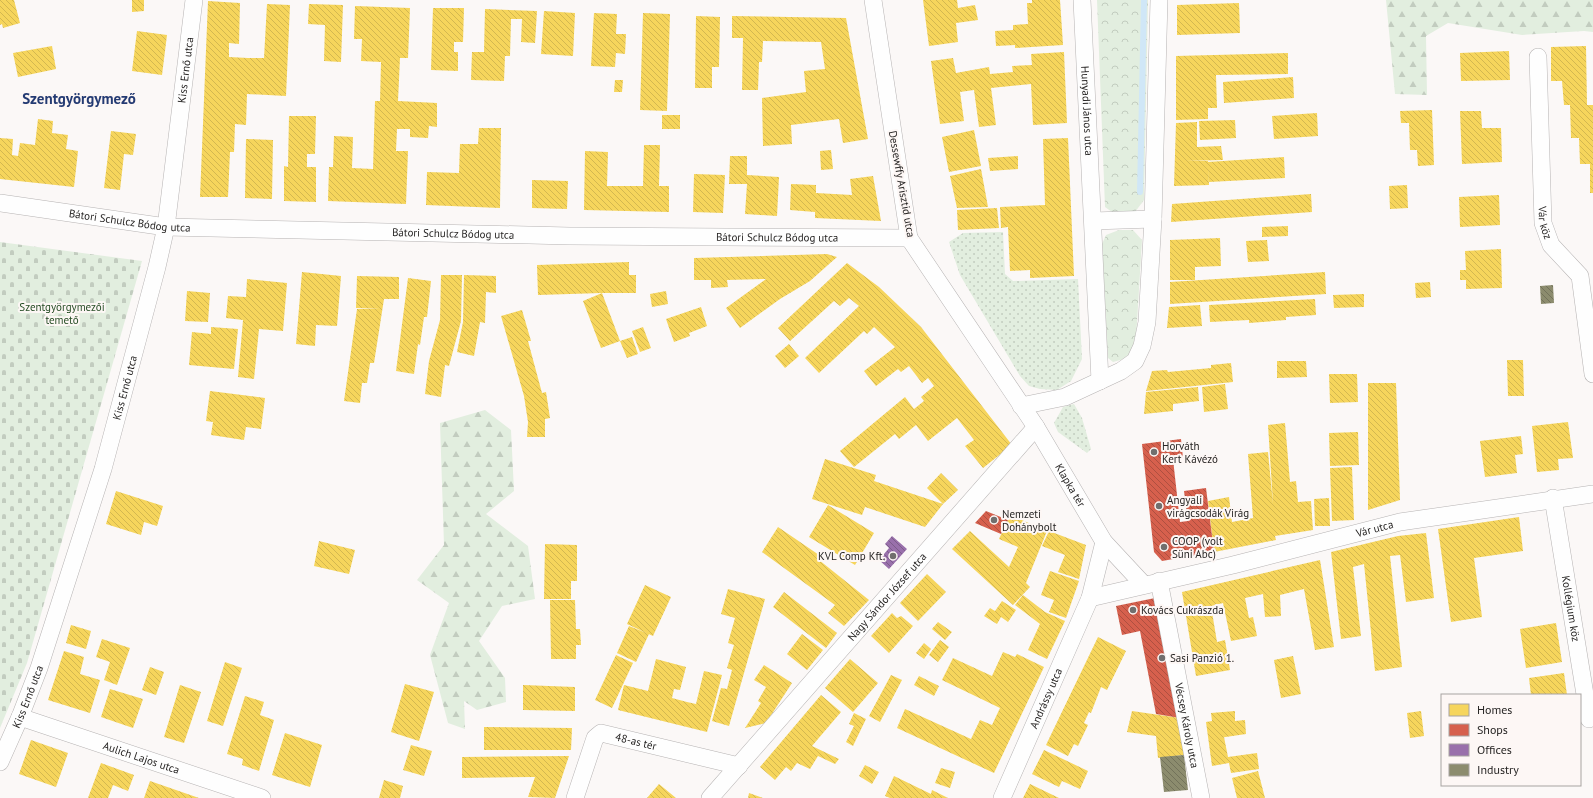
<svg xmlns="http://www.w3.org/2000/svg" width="1593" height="798" viewBox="0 0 1593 798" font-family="'PT Sans',sans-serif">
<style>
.grass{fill:url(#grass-dots)}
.forest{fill:url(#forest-firs)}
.cemetery{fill:url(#cemetery-stones)}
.park{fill:url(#park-crowns)}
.homes{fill:url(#homes-back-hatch)}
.shops{fill:url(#shops-back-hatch)}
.offices{fill:url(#offices-back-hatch)}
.industry{fill:url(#industry-back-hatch)}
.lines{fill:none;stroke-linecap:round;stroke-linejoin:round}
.stream{stroke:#d0e7f7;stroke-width:6}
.minor-casing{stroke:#b6b3b3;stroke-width:18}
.minor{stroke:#fefefe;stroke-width:17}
.poi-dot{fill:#716f6e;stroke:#fdf7f5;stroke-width:1.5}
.labels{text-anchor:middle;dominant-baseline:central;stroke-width:4;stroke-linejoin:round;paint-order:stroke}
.street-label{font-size:11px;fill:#272524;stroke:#fdf7f5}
.park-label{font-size:11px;fill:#264d25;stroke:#fdf7f5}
.poi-label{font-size:11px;fill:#272524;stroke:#fdf7f5;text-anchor:start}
.district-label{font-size:15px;font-weight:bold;fill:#243b73;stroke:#fdf7f5}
</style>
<defs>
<pattern id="grass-dots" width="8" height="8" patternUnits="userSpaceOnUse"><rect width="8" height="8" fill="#e2eedf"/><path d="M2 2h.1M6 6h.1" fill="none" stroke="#c2ccbf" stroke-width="1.8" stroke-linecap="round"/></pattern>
<pattern id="forest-firs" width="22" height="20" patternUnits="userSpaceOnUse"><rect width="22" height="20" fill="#e2eedf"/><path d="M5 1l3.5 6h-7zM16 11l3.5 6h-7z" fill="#c2ccbf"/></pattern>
<pattern id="cemetery-stones" width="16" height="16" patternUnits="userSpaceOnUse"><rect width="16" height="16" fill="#e2eedf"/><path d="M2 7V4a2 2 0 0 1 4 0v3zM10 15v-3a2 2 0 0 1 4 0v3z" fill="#c2ccbf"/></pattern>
<pattern id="park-crowns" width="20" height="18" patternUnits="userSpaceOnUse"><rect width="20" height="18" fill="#e2eedf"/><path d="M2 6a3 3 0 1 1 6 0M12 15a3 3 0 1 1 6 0" fill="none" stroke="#c2ccbf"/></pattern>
<pattern id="homes-back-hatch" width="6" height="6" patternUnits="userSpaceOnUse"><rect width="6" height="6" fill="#f6d55c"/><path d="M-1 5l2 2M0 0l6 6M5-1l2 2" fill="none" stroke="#d3b750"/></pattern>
<pattern id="shops-back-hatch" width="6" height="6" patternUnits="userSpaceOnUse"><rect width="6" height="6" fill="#d6604d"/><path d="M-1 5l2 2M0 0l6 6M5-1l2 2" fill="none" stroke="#ae4f40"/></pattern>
<pattern id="offices-back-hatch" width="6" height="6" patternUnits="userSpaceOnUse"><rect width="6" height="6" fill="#9970ab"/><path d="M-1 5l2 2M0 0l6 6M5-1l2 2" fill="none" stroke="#7d5c8b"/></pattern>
<pattern id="industry-back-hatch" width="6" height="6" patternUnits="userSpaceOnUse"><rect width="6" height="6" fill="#8c8c6e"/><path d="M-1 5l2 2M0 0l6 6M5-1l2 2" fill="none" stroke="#72725a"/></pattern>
</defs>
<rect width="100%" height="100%" fill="#fbf8f7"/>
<!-- grass -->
<path class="grass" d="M 1003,232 L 1005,274 L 1013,281 L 1078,279 L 1082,359 L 1071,381 L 1057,390 L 1040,389 L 1029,386 L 1020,376 L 960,275 L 949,242 L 963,233 Z
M 1074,404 L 1082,418 L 1091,449 L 1087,453 L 1058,432 L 1054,423 L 1063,407 Z"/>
<!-- forest -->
<path class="forest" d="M 1386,0 L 1593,0 L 1593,32 L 1584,31 L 1522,35 L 1448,23 L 1426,36 L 1427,95 L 1395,94 Z
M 485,410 L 511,430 L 514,491 L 486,514 L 528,546 L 535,599 L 502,606 L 479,641 L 505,678 L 506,702 L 477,710 L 464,701 L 465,729 L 448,723 L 430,655 L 449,603 L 417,580 L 444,545 L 440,423 Z"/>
<!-- cemetery -->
<path class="cemetery" d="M 0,242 L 142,261 L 27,663 L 0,728 Z"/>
<!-- park -->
<path class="park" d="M 1097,0 L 1148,0 L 1144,200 L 1135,212 L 1112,212 L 1105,207 Z
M 1119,230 L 1133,230 L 1142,240 L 1136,339 L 1133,351 L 1124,359 L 1113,362 L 1108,358 L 1102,244 L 1106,235 Z"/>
<!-- homes -->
<path class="homes" d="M 0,0 L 14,0 L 20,23 L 3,28 L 2,24 L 0,25 Z
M 132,0 L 144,0 L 144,11 L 132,12 Z
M 923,0 L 957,0 L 958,8 L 975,5 L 978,20 L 956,23 L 958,42 L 929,46 Z
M 1032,0 L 1060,0 L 1063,45 L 1015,48 L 1015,45 L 996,46 L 995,31 L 1013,30 L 1013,25 L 1028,24 L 1027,3 L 1032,3 Z
M 208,1 L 240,3 L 239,44 L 229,43 L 229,57 L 248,58 L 264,58 L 267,4 L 290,5 L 286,96 L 247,94 L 246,125 L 235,124 L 234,152 L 230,152 L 228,197 L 200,197 Z
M 1239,3 L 1240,33 L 1177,35 L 1177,5 Z
M 309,4 L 343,5 L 341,62 L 324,61 L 325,25 L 308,24 Z
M 355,6 L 410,8 L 408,58 L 400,58 L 398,101 L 437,103 L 437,127 L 429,126 L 428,138 L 410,137 L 410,129 L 397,129 L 396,151 L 408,151 L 406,204 L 328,201 L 329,167 L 333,167 L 334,136 L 353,137 L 352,168 L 373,169 L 375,101 L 380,101 L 381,62 L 361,61 L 362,39 L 354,39 Z
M 433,8 L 464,8 L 463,42 L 454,42 L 454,52 L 458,52 L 458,71 L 431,70 Z
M 485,9 L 537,11 L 535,43 L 521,42 L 522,19 L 511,19 L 510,56 L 505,56 L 504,81 L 471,80 L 472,52 L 484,52 Z
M 544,11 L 575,13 L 573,56 L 541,54 Z
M 594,13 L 617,14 L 616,34 L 626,34 L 625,54 L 616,53 L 615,67 L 591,66 Z
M 643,13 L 670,14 L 667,111 L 640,110 Z
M 696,16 L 720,17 L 719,67 L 712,67 L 712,88 L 695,88 Z
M 732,16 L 846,18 L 868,139 L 843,143 L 839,119 L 791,125 L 792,144 L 763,146 L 762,98 L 806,92 L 804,71 L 825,69 L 821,42 L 763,41 L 762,62 L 759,62 L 758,90 L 742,90 L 743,38 L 732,38 Z
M 137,31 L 167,35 L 162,75 L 132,71 Z
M 52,46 L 56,69 L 18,77 L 13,53 Z
M 1586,46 L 1587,105 L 1593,105 L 1593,193 L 1590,193 L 1590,164 L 1580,164 L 1579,138 L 1571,138 L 1570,105 L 1564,105 L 1562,81 L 1551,81 L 1551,47 Z
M 1509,51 L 1510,80 L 1461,81 L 1460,53 Z
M 1064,52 L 1067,123 L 1033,125 L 1031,84 L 991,88 L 996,125 L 979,127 L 974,90 L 960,92 L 964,121 L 940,124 L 931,61 L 953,58 L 956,73 L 989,67 L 990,74 L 1013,72 L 1012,66 L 1032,65 L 1031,54 Z
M 1288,53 L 1288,74 L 1216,75 L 1217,108 L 1208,108 L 1208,119 L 1176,120 L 1176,56 Z
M 1293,77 L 1294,98 L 1224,103 L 1223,82 Z
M 615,80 L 623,80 L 622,92 L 614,92 Z
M 1432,110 L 1434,165 L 1418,166 L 1417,150 L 1410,150 L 1409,123 L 1401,123 L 1400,111 Z
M 1460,111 L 1481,111 L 1482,128 L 1501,128 L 1502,162 L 1462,164 Z
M 1317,113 L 1318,136 L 1274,139 L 1272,116 Z
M 662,115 L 680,115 L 680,129 L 662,129 Z
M 289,116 L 316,116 L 315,154 L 307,154 L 307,167 L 316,167 L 316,202 L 284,201 L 284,166 L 288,167 Z
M 38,119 L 53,121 L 52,133 L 68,135 L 66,149 L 78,151 L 74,187 L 0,179 L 0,138 L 13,139 L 12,155 L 18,156 L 20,143 L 35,145 Z
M 1235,120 L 1236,138 L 1200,140 L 1199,121 Z
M 1197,122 L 1197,147 L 1221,146 L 1223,160 L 1186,161 L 1208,161 L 1209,185 L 1174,186 L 1176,123 Z
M 479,128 L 501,128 L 500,208 L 426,205 L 427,172 L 459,173 L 460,144 L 478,144 Z
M 974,130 L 981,166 L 949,172 L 942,137 Z
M 111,131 L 136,134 L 133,155 L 124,154 L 120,190 L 104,188 Z
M 1068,138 L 1074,276 L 1030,278 L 1030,270 L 1010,271 L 1008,227 L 1001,228 L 1000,207 L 1045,205 L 1043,139 Z
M 246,139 L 273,140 L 272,199 L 245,198 Z
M 644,145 L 660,145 L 659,186 L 669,186 L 669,212 L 584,210 L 585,151 L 608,152 L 607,186 L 643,186 Z
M 831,150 L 833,169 L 821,170 L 820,151 Z
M 730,156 L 747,156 L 747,175 L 779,177 L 777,216 L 745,214 L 747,184 L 729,184 Z
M 1018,156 L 1018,169 L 990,171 L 988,158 Z
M 1284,157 L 1285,178 L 1209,182 L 1208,162 Z
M 981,169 L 988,207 L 957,208 L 950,176 Z
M 694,174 L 725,175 L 723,213 L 693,212 Z
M 873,176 L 881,221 L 815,218 L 815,212 L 790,210 L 791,184 L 816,185 L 816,193 L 852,195 L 850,179 Z
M 532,180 L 568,181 L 567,209 L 532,208 Z
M 1407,185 L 1408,208 L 1390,209 L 1389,186 Z
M 1311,194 L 1312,212 L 1171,222 L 1172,204 Z
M 1499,195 L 1500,225 L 1460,227 L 1459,197 Z
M 997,208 L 999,228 L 958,230 L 957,210 Z
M 1288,226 L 1288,236 L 1262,237 L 1262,227 Z
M 1220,238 L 1221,266 L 1195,267 L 1195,280 L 1170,280 L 1170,240 Z
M 1267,240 L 1269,261 L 1248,262 L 1246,241 Z
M 1501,249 L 1502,288 L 1466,289 L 1466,280 L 1460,280 L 1460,270 L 1466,270 L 1465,251 Z
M 827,254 L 837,257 L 810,281 L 780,299 L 740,328 L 726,308 L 766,279 L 727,280 L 728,287 L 711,288 L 711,280 L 694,280 L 694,258 Z
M 629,262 L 629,275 L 636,275 L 636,293 L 602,293 L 620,341 L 601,348 L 583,301 L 602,293 L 538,295 L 537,265 Z
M 847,263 L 879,287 L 921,327 L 1012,445 L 983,468 L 965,446 L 974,440 L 957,418 L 928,441 L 916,425 L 899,439 L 895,434 L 854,467 L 840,451 L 905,397 L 914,409 L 924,401 L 921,397 L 934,386 L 928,378 L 922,383 L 909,366 L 901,372 L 898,369 L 876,386 L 864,371 L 895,347 L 874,327 L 867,334 L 864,331 L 819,373 L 805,358 L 859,306 L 849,298 L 840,306 L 834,301 L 790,341 L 778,328 Z
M 302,272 L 341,276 L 337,326 L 316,325 L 315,346 L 296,344 Z
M 1325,272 L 1326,294 L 1170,304 L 1170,282 Z
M 441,275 L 462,275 L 461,321 L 449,366 L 445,365 L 441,397 L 425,394 L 429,361 L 440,320 Z
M 464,275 L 496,276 L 496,293 L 486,292 L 485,323 L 480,322 L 474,356 L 457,352 L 463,322 Z
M 357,276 L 399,277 L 399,299 L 384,299 L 374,363 L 370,363 L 367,383 L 362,383 L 360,403 L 344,401 L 357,309 L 380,309 L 356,308 Z
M 408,278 L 431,281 L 427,317 L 424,317 L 420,345 L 418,344 L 414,374 L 396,371 Z
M 247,279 L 287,283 L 283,331 L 259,329 L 254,379 L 238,377 L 243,320 L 226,318 L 228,296 L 246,297 Z
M 1430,282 L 1431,297 L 1416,298 L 1415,283 Z
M 187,291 L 210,293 L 208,322 L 185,321 Z
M 666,291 L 668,304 L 652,307 L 650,294 Z
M 1364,294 L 1364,307 L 1334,308 L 1333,295 Z
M 1315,299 L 1316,315 L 1286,317 L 1286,320 L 1249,323 L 1249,320 L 1210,322 L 1209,305 Z
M 1200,305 L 1202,326 L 1167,328 L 1169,307 Z
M 701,307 L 707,326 L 689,333 L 690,336 L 674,342 L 666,319 Z
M 522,310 L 531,341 L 528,341 L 542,393 L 546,392 L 550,418 L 545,419 L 545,437 L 527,437 L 528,422 L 524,396 L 501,316 Z
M 211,327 L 238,329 L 234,369 L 189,365 L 192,332 L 211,334 Z
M 643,327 L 651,348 L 640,352 L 632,331 Z
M 632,337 L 638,354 L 627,358 L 620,341 Z
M 789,344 L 799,356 L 785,368 L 775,356 Z
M 1507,360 L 1523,360 L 1524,396 L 1508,396 Z
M 1277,361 L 1306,361 L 1307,377 L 1277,378 Z
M 1231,363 L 1233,382 L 1146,391 L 1152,371 L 1167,370 L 1168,372 L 1211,368 L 1211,365 Z
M 1329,374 L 1357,374 L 1358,402 L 1330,403 Z
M 1368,383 L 1396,383 L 1400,500 L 1368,510 Z
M 1225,384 L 1228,409 L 1204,412 L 1202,387 Z
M 1198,387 L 1199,401 L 1173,404 L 1173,411 L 1144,414 L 1146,392 Z
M 210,391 L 265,398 L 261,429 L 246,427 L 244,440 L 211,435 L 213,422 L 206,421 Z
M 1568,422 L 1573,458 L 1558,459 L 1559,470 L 1537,472 L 1532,426 Z
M 1285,423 L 1290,482 L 1296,481 L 1298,502 L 1311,501 L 1313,530 L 1275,536 L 1276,540 L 1214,552 L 1208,501 L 1229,497 L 1232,522 L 1253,518 L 1248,454 L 1268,452 L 1273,504 L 1268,425 Z
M 1358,432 L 1359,465 L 1330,466 L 1329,433 Z
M 1521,436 L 1523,454 L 1515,455 L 1517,473 L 1485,477 L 1480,441 Z
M 825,459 L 876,475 L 874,481 L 943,504 L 925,527 L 865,507 L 862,515 L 812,499 Z
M 1352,467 L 1354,520 L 1332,521 L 1330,468 Z
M 941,473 L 958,490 L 943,504 L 927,488 Z
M 116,491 L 163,506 L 157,526 L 144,522 L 141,535 L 106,524 Z
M 1329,498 L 1330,526 L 1315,526 L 1314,499 Z
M 828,505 L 874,533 L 855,565 L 809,537 Z
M 1010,515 L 1047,531 L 1026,583 L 1030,587 L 1013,605 L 952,549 L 970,531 L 1009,567 L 1018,547 L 999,539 Z
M 1519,517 L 1523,551 L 1474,558 L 1482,617 L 1451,622 L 1438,529 Z
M 778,527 L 822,557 L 819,560 L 869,600 L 844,626 L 828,613 L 835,605 L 762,552 Z
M 1049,531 L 1086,545 L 1079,579 L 1058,572 L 1065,555 L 1042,546 Z
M 1426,533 L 1434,598 L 1406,602 L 1400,555 L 1390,556 L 1402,667 L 1375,671 L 1364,564 L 1353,567 L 1361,636 L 1341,639 L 1331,552 L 1398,536 Z
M 319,541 L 355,550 L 349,574 L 314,566 Z
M 545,544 L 577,545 L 577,581 L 571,581 L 571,599 L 544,599 Z
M 1320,560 L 1334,647 L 1315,650 L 1304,589 L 1280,595 L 1281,616 L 1265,617 L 1263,594 L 1262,589 L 1263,594 L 1245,598 L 1249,618 L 1253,617 L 1257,636 L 1231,641 L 1223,603 L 1211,606 L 1217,642 L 1225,640 L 1230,670 L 1196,676 L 1182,592 Z
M 1050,571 L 1079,581 L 1066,618 L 1049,612 L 1054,600 L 1041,595 Z
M 927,574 L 946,592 L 918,621 L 900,603 Z
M 645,585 L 671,597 L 653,636 L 627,624 Z
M 728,589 L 765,599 L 729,726 L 712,721 L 721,688 L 727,689 L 732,670 L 727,668 L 734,645 L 728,643 L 735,618 L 721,614 Z
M 784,592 L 837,633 L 826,648 L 773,607 Z
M 1023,595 L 1045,612 L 1065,621 L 1047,659 L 1028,650 L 1040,624 L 1015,605 Z
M 550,600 L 575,600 L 576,629 L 580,629 L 581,645 L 576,645 L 576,659 L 551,659 Z
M 1002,601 L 1016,610 L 1008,622 L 1001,617 L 997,624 L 984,616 L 990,608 L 995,611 Z
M 892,613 L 897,618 L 901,616 L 913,626 L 889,653 L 871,636 Z
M 938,622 L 952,632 L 945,640 L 932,629 Z
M 1556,623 L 1562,662 L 1526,668 L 1520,629 Z
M 71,625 L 91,631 L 86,649 L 66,643 Z
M 629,626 L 649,634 L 636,662 L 617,653 Z
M 802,634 L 823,650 L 807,670 L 787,654 Z
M 1098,637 L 1126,651 L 1107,690 L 1101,687 L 1091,713 L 1089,712 L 1084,723 L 1088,725 L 1078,746 L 1074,744 L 1068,756 L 1046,745 Z
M 102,639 L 130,648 L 117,685 L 104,680 L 110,662 L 96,657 Z
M 940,640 L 949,647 L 938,662 L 929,655 Z
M 924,643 L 931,649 L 924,659 L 916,653 Z
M 64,651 L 84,657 L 80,674 L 100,680 L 90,713 L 48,700 Z
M 1003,652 L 1015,657 L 1017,654 L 1044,667 L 994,773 L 897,728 L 905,709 L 971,739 L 980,720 L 992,725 L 1000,708 L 942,680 L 953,658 L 992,676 Z
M 616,655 L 633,663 L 612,708 L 595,700 Z
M 1293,656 L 1301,694 L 1281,698 L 1274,660 Z
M 656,659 L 686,667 L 680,690 L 674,689 L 672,698 L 687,702 L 696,704 L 704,671 L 722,675 L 707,732 L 618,710 L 624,685 L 648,691 Z
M 850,659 L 878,683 L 853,712 L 825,688 Z
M 225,662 L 242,668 L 223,726 L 207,721 Z
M 764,665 L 792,683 L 766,723 L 745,728 L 761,703 L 758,701 L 766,687 L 754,680 Z
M 150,667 L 164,672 L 156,695 L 142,690 Z
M 1564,673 L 1567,695 L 1531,695 L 1529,678 Z
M 891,675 L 902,680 L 880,722 L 869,716 Z
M 919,676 L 939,686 L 934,696 L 914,685 Z
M 405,684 L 434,692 L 419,741 L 391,732 Z
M 180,685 L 201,692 L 184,743 L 164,737 Z
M 523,685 L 575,687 L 575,711 L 523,710 Z
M 110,689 L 143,699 L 133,728 L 101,717 Z
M 821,695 L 841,712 L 812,746 L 839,759 L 835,764 L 818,756 L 810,769 L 797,763 L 791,771 L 786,767 L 775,780 L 760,767 Z
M 245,696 L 264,702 L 260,715 L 274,720 L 259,771 L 242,765 L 243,759 L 227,754 Z
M 1132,711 L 1180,718 L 1184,755 L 1158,758 L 1156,736 L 1127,732 Z
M 1235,711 L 1235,721 L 1245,720 L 1246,734 L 1219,738 L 1224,737 L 1228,757 L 1257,753 L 1259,769 L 1231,773 L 1229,763 L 1212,766 L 1206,722 L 1212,721 L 1211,713 Z
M 1421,711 L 1424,736 L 1410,738 L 1407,713 Z
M 854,713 L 866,719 L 853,746 L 846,742 L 854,726 L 849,724 Z
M 484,727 L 572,728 L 571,750 L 484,750 Z
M 285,733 L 322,745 L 310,787 L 272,775 Z
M 31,740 L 68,753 L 56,787 L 19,774 Z
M 411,745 L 432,751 L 424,776 L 403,770 Z
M 1044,750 L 1088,771 L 1080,789 L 1062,781 L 1059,787 L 1032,774 Z
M 569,756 L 555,798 L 528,797 L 535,777 L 462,778 L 462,757 Z
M 101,763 L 134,775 L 128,791 L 113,785 L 108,798 L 88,798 Z
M 865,765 L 879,772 L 872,784 L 859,776 Z
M 941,768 L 955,772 L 950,788 L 935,783 Z
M 1258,771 L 1265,798 L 1237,798 L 1232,778 Z
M 894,776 L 931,794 L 932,790 L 948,798 L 890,798 L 885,796 Z
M 384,780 L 403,786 L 400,798 L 379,798 Z
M 150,781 L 199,798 L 144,798 Z
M 659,784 L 676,798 L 647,798 Z
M 1030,784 L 1059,798 L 1023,798 Z
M 749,793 L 763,798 L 748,798 Z"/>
<!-- shops -->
<path class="shops" d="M 1181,439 L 1183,458 L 1173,459 L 1180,522 L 1188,521 L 1184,491 L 1206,488 L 1214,552 L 1162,561 L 1154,552 L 1142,444 Z
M 986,511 L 1008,520 L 1001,534 L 975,523 Z
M 1155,598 L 1180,718 L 1156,714 L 1140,631 L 1122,635 L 1116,606 Z"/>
<!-- offices -->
<path class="offices" d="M 892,536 L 907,549 L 889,569 L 879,560 L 889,548 L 885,544 Z"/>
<!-- industry -->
<path class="industry" d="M 1553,285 L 1554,303 L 1541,304 L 1540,286 Z
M 1184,755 L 1188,790 L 1164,792 L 1160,757 Z"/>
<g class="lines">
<!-- stream -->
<path class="stream" d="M 1140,192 L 1144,0"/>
<defs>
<g id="minor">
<path id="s1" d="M 873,0 L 909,238 L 1036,427 L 1104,542 L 1144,585"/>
<path id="s2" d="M 1082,0 L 1100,381"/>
<path id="s3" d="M 1538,57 L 1543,223 L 1551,245 L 1580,276 L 1593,374"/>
<path id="s4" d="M 0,203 L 166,227 L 570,236 L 909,238"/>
<path d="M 1093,221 L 1153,219"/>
<path d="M 1021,406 L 1065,397 L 1121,371 L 1135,361 L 1142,346 L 1147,322 L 1153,219 L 1159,0"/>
<path id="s5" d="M 1553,498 L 1589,719"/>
<path id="s6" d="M 1159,581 L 1201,798"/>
<path id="s7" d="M 1090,598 L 1233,565 L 1400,522 L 1593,494"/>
<path id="s8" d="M 20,717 L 262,798"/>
<path id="s9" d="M 0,762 L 20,717 L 39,668 L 103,469 L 157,267 L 166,227 L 194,0"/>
<path id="s10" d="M 575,798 L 595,738 L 601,733 L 739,766"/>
<path id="s11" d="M 710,798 L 1036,427"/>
<path id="s12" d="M 1002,798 L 1090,598 L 1104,542"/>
</g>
</defs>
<!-- minor casing -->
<use href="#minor" class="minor-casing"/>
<!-- minor -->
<use href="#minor" class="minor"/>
</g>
<!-- markers -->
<g class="poi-dot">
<circle cx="1154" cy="452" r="4"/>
<circle cx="1159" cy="506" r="4"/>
<circle cx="994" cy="520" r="4"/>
<circle cx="1164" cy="547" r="4"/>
<circle cx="893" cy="556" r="4"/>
<circle cx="1133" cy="610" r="4"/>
<circle cx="1162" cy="658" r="4"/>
</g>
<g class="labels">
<!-- street labels -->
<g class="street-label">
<text stroke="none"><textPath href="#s9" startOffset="719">Kiss Ernő utca</textPath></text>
<text stroke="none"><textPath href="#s2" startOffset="111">Hunyadi János utca</textPath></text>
<text transform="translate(902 184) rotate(80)">Dessewffy Arisztid utca</text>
<text stroke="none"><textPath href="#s4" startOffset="131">Bátori Schulcz Bódog utca</textPath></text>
<text stroke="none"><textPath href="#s3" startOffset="166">Vár köz</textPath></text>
<text stroke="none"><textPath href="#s4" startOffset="455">Bátori Schulcz Bódog utca</textPath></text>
<text stroke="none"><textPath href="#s4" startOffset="779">Bátori Schulcz Bódog utca</textPath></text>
<text stroke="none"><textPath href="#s9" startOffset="395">Kiss Ernő utca</textPath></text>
<text stroke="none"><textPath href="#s1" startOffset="536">Klapka tér</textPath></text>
<text stroke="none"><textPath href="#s7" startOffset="293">Vár utca</textPath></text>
<text stroke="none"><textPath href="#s11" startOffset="268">Nagy Sándor József utca</textPath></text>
<text stroke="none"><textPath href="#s5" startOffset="112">Kollégium köz</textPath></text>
<text stroke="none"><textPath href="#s9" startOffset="71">Kiss Ernő utca</textPath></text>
<text stroke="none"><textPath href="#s12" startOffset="109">Andrássy utca</textPath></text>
<text stroke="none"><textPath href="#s6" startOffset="147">Vécsey Károly utca</textPath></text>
<text stroke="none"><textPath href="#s10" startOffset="107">48-as tér</textPath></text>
<text stroke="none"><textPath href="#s8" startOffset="128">Aulich Lajos utca</textPath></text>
</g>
<!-- park labels -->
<g class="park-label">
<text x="62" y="307">Szentgyörgymezői<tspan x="62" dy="13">temető</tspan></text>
</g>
<!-- poi labels -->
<g class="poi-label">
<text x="1162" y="446">Horváth<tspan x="1162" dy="13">Kert Kávézó</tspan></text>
<text x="1167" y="500">Angyali<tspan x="1167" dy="13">virágcsodák Virág</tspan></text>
<text x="1002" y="514">Nemzeti<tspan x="1002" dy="13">Dohánybolt</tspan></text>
<text x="1172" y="541">COOP (volt<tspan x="1172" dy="13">Süni Abc)</tspan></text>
<text x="885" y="556" text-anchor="end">KVL Comp Kft.</text>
<text x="1141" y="610">Kovács Cukrászda</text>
<text x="1170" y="658">Sasi Panzió 1.</text>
</g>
<!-- district labels -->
<g class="district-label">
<text x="79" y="98">Szentgyörgymező</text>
</g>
</g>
<!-- legend -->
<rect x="1441" y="694" width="140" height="92" fill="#fdf7f5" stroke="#a7a3a1"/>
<rect x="1449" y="704" width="20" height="12" fill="#f6d55c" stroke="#a7a3a1"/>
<text x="1477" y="714" font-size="12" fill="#272524">Homes</text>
<rect x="1449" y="724" width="20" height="12" fill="#d6604d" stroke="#a7a3a1"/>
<text x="1477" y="734" font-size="12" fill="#272524">Shops</text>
<rect x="1449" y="744" width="20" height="12" fill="#9970ab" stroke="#a7a3a1"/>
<text x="1477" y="754" font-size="12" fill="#272524">Offices</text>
<rect x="1449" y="764" width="20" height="12" fill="#8c8c6e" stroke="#a7a3a1"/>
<text x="1477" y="774" font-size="12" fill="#272524">Industry</text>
</svg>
